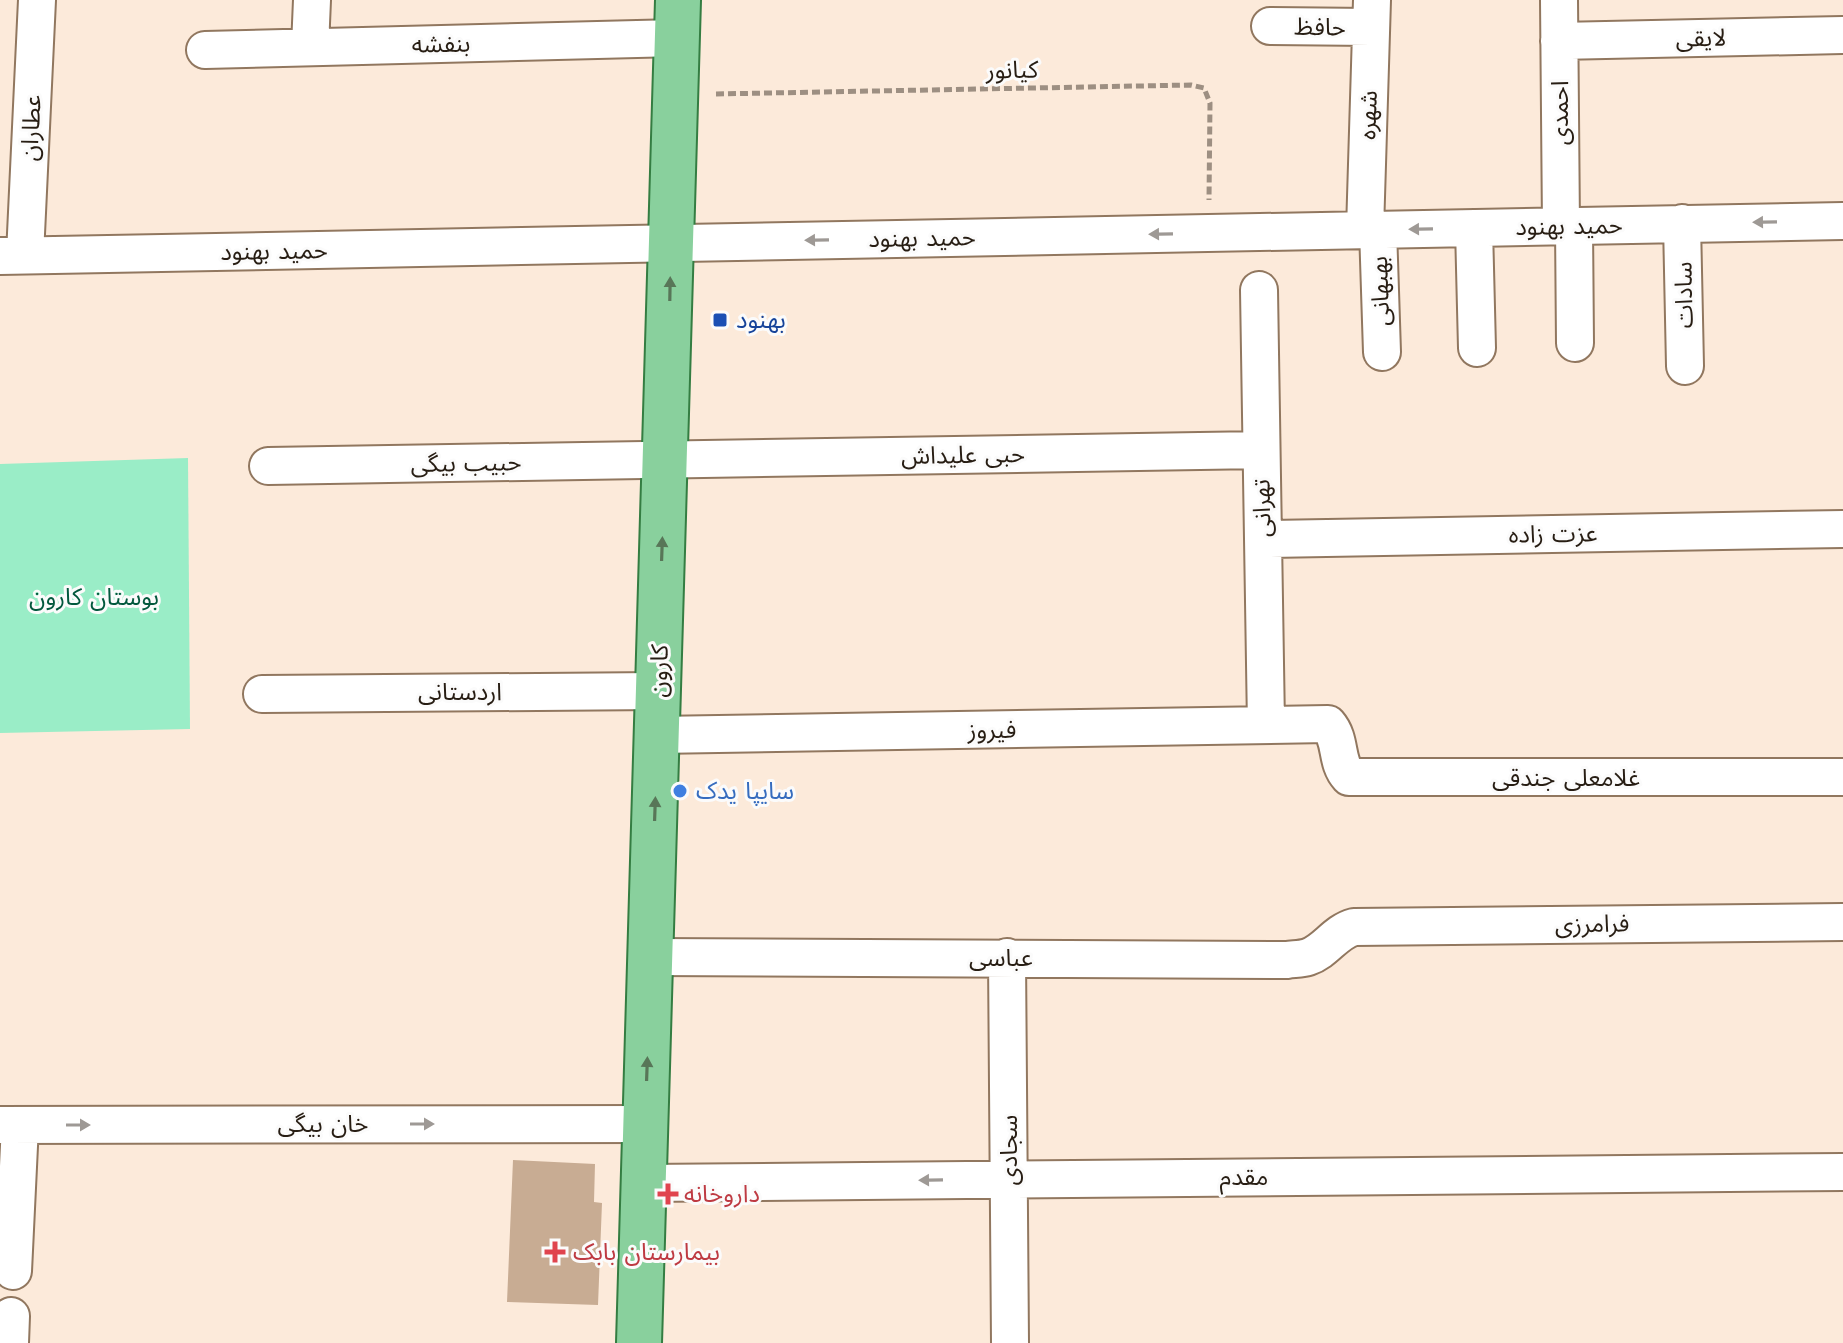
<svg xmlns="http://www.w3.org/2000/svg" width="1843" height="1343" viewBox="0 0 1843 1343" font-family="'Work Sans','Noto Sans Arabic',sans-serif">
<style>
.green{fill:#9aedc7}
.building{fill:#c8ac93}
.lines{fill:none;stroke-linecap:round;stroke-linejoin:round}
.minor-casing{stroke:#91775f;stroke-width:40}
.major-casing{stroke:#347d42;stroke-width:48}
.path{stroke:#9d8f82;stroke-width:5;stroke-dasharray:8 4;stroke-linecap:butt}
.minor{stroke:#fff;stroke-width:36}
.major{stroke:#89d09d;stroke-width:44}
.oneway{fill:#9e9995}
.oneway2{fill:#587658}
.transit-dot{fill:#1a4fb4;stroke:#fbfbfb;stroke-width:3}
.shop-dot{fill:#3f7fe0;stroke:#fbfbfb;stroke-width:3}
.health-dot{fill:#e0444e;stroke:#fbfbfb;stroke-width:3}
.labels{text-anchor:middle;dominant-baseline:central;stroke-width:6;stroke-linejoin:round;paint-order:stroke}
.street-label{font-size:24px;fill:#271d13;stroke:#fbfbfb}
.transit-label{font-size:24px;fill:#164399;stroke:#fbfbfb;text-anchor:start}
.park-label{font-size:24px;fill:#02583d;stroke:#fbfbfb}
.shop-label{font-size:24px;fill:#366cbe;stroke:#fbfbfb;text-anchor:start}
.health-label{font-size:24px;fill:#be3a42;stroke:#fbfbfb;text-anchor:start}
</style>
<rect width="100%" height="100%" fill="#fceada"/>
<!-- green -->
<path class="green" d="M 188,458 L 190,729 L 0,733 L 0,464 Z"/>
<!-- building -->
<path class="building" d="M 513,1160 L 595,1164 L 594,1202 L 602,1203 L 598,1305 L 507,1302 Z"/>
<g class="lines">
<defs>
<path id="minor" d="M 1559,0 L 1561,226
M 1270,26 L 1371,27
M 1559,41 L 1843,35
M 310,47 L 312,0
M 205,50 L 677,38
M 1682,223 L 1685,366
M 1574,226 L 1575,343
M 1474,228 L 1477,348
M 1378,229 L 1382,352
M 1365,230 L 1372,0
M 25,255 L 37,0
M 0,256 L 1843,221
M 1259,290 L 1266,725
M 268,466 L 1261,450
M 1263,539 L 1843,529
M 262,694 L 658,691
M 657,735 L 1328,724 C 1342,740 1335,762 1349,777 L 1843,777
M 651,957 L 1287,960 C 1293,959 1302,959 1308,957 C 1326,951 1335,932 1354,927 L 1843,922
M 1007,957 L 1010,1343
M 0,1125 L 646,1124
M 644,1183 L 1843,1172
M 13,1271 L 20,1125
M 10,1343 L 11,1316"/>
<path id="major" d="M 639,1343 L 678,0"/>
</defs>
<!-- minor casing -->
<use href="#minor" class="minor-casing"/>
<!-- major casing -->
<use href="#major" class="major-casing"/>
<!-- path -->
<path class="path" d="M 716,94 L 1191,85 L 1204,88 L 1210,103 L 1209,200"/>
<!-- minor -->
<use href="#minor" class="minor"/>
<!-- major -->
<use href="#major" class="major"/>
</g>
<!-- one-way arrows -->
<defs><path id="oneway-solid" d="M-6-.8H1V-3.2L6.5 0L1 3.2V.8H-6Z" transform="scale(2)"/></defs>
<g class="oneway">
<use href="#oneway-solid" transform="translate(1765 222) rotate(179)"/>
<use href="#oneway-solid" transform="translate(1421 229) rotate(179)"/>
<use href="#oneway-solid" transform="translate(1161 234) rotate(179)"/>
<use href="#oneway-solid" transform="translate(817 240) rotate(179)"/>
<use href="#oneway-solid" transform="translate(422 1124)"/>
<use href="#oneway-solid" transform="translate(78 1125)"/>
<use href="#oneway-solid" transform="translate(931 1180) rotate(179)"/>
</g>
<g class="oneway2">
<use href="#oneway-solid" transform="translate(670 289) rotate(-89)"/>
<use href="#oneway-solid" transform="translate(662 549) rotate(-88)"/>
<use href="#oneway-solid" transform="translate(655 809) rotate(-88)"/>
<use href="#oneway-solid" transform="translate(647 1069) rotate(-88)"/>
</g>
<!-- markers -->
<rect class="transit-dot" x="712" y="312" width="16" height="16" rx="4"/>
<circle class="shop-dot" cx="680" cy="791" r="8"/>
<g class="health-dot">
<path d="M664 1182h8v8h8v8h-8v8h-8v-8h-8v-8h8z"/>
<path d="M551 1240h8v8h8v8h-8v8h-8v-8h-8v-8h8z"/>
</g>
<g class="labels">
<!-- street labels -->
<g class="street-label">
<text transform="translate(1320 27) rotate(1)">حافظ</text>
<text transform="translate(1701 38) rotate(-1)">لایقی</text>
<text transform="translate(441 44) rotate(-1)">بنفشه</text>
<text transform="translate(1012 70) rotate(-1)">کیانور</text>
<text transform="translate(1560 113) rotate(-90)">احمدی</text>
<text transform="translate(1368 115) rotate(-88)">شهره</text>
<text transform="translate(31 128) rotate(-87)">عطاران</text>
<text transform="translate(1569 226) rotate(-1)">حمید بهنود</text>
<text transform="translate(922 238) rotate(-1)">حمید بهنود</text>
<text transform="translate(274 251) rotate(-1)">حمید بهنود</text>
<text transform="translate(1380 291) rotate(-92)">بهبهانی</text>
<text transform="translate(1684 295) rotate(-91)">سادات</text>
<text transform="translate(963 455) rotate(-1)">حبی علیداش</text>
<text transform="translate(466 463) rotate(-1)">حبیب بیگی</text>
<text transform="translate(1262 508) rotate(-91)">تهرانی</text>
<text transform="translate(1553 534) rotate(-1)">عزت زاده</text>
<text transform="translate(659 671) rotate(-88)">کارون</text>
<text x="460" y="692">اردستانی</text>
<text transform="translate(992 730) rotate(-1)">فیروز</text>
<text x="1566" y="778">غلامعلی جندقی</text>
<text transform="translate(1592 924) rotate(-1)">فرامرزی</text>
<text x="1001" y="958">عباسی</text>
<text x="323" y="1124">خان بیگی</text>
<text transform="translate(1009 1150) rotate(-90)">سجادی</text>
<text x="1244" y="1177">مقدم</text>
</g>
<!-- transit labels -->
<g class="transit-label">
<text x="736" y="320">بهنود</text>
</g>
<!-- park labels -->
<g class="park-label">
<text x="94" y="597">بوستان کارون</text>
</g>
<!-- shop labels -->
<g class="shop-label">
<text x="696" y="791">سایپا یدک</text>
</g>
<!-- health labels -->
<g class="health-label">
<text x="684" y="1194">داروخانه</text>
<text x="573" y="1252">بیمارستان بابک</text>
</g>
</g>
</svg>
